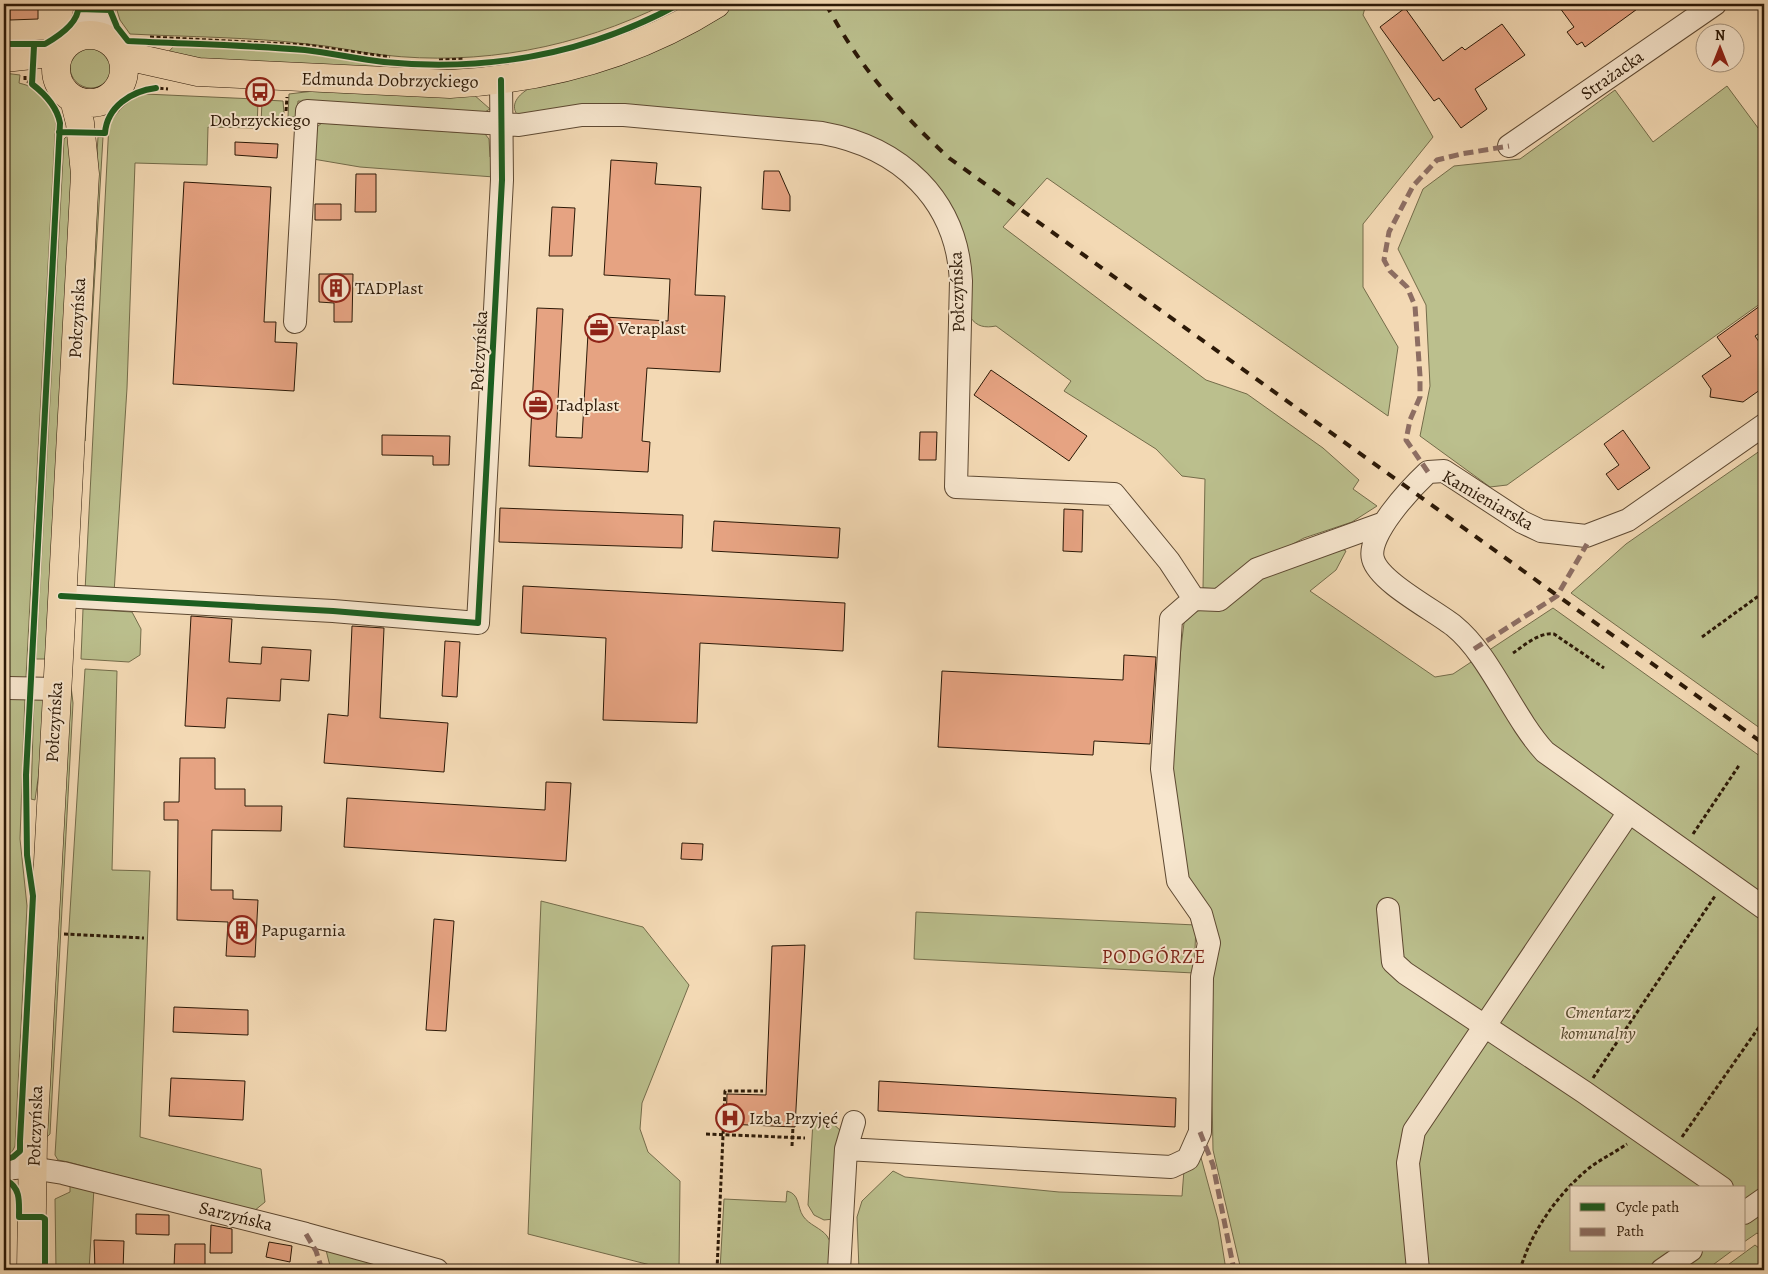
<svg xmlns="http://www.w3.org/2000/svg" width="1768" height="1274" viewBox="0 0 1768 1274" font-family="Alegreya,serif">
<style>
.green{fill:#bbbf8d;stroke:#746c4a}
.building{fill:#e6a382;stroke:#2c1907}
.lines{fill:none;stroke-linecap:round;stroke-linejoin:round}
.minor-casing{stroke:#5e4932;stroke-width:24}
.major-casing{stroke:#2c1907;stroke-width:29}
.path{stroke:#2c1907;stroke-width:3;stroke-dasharray:4 2.5;stroke-linecap:butt}
.minor{stroke:#f7e6ce;stroke-width:22}
.major{stroke:#f3d9b4;stroke-width:28}
.rail{stroke:#2c1907;stroke-width:4;stroke-dasharray:9 9;stroke-linecap:butt}
.quiet{stroke:#8d6e63;stroke-width:5;stroke-dasharray:10 5;stroke-linecap:butt}
.cycleway-casing{stroke:#f7e6ce;stroke-width:9}
.cycleway{stroke:#1b5e20;stroke-width:6}
.labels{text-anchor:middle;dominant-baseline:central;stroke-width:4;stroke-linejoin:round;paint-order:stroke}
.street-label{font-size:18px;fill:#2c1907;stroke:#f7e6ce}
.poi-label{font-size:18px;fill:#2c1907;stroke:#f7e6ce;text-anchor:start}
.park-label{font-size:18px;font-style:italic;fill:#574b2f;stroke:#f7e6ce}
.neighbourhood-label{font-size:19px;letter-spacing:1px;fill:#7a1f14;stroke:#f7e6ce}
</style>
<rect width="100%" height="100%" fill="#f3d9b4"/>
<filter id="stains"><feTurbulence type="fractalNoise" baseFrequency=".004" numOctaves="4"/><feColorMatrix values="0 0 0 0 .2 0 0 0 0 .09 0 0 0 0 .02 0 0 0 .5 -.17"/></filter>
<radialGradient id="worn" r=".72"><stop offset=".6" stop-color="#630" stop-opacity="0"/><stop offset="1" stop-color="#630" stop-opacity=".3"/></radialGradient>
<!-- green -->
<path class="green" d="M 115,4 L 665,4 C 577,48 480,66 383,55 C 357,52 333,46 308,44 C 249,37 189,37 130,34 L 120,20 Z
M 686,4 L 700,4 L 630,39 L 482,74 L 161,60 L 174,46 C 218,49 263,49 307,54 C 340,57 372,65 405,67 C 507,73 595,51 686,4 Z
M 734,4 L 1366,4 L 1363,15 L 1433,137 L 1363,224 L 1363,287 L 1398,347 L 1388,416 L 1047,178 L 1003,227 L 1206,380 L 1247,394 L 1323,448 L 1359,480 L 1353,489 L 1377,506 L 1352,522 L 1304,538 L 1246,569 L 1220,589 L 1203,588 L 1205,479 L 1182,476 L 1156,449 L 1064,391 L 1071,381 L 996,326 C 985,328 977,327 970,317 L 969,278 L 900,152 L 871,136 L 848,128 L 519,117 C 508,105 519,94 530,88 L 707,21 Z
M70 67a21 21 0 1 1 42 0a21 21 0 1 1-42 0Z
M 4,73 L 20,75 L 19,83 C 39,87 47,101 56,117 L 25,696 L 20,839 L 27,906 L 15,1146 L 12,1152 L 4,1157 Z
M 1727,86 L 1764,136 L 1764,301 L 1507,485 L 1490,487 L 1420,436 L 1430,386 L 1426,305 L 1398,249 L 1423,189 L 1454,166 L 1520,159 L 1615,90 L 1653,142 Z
M 330,89 L 473,94 L 490,109 L 483,113 L 298,101 L 297,117 L 288,117 L 289,94 Z
M 145,94 L 255,99 L 258,102 L 257,128 L 208,127 L 207,165 L 135,163 L 127,388 L 114,593 L 85,591 L 109,123 C 118,112 129,97 145,94 Z
M 265,100 L 283,101 L 285,125 L 261,123 L 262,102 Z
M 322,123 L 485,134 L 489,139 L 490,157 L 494,158 L 494,177 L 360,167 L 313,159 L 314,129 Z
M 67,136 L 75,137 L 50,659 L 36,659 L 64,139 Z
M 98,137 L 103,137 L 85,441 L 81,408 Z
M 1764,448 L 1764,731 L 1571,593 L 1626,544 Z
M 1342,549 L 1346,551 L 1336,570 L 1310,591 L 1435,677 L 1453,674 L 1553,608 L 1764,759 L 1764,1238 L 1757,1233 L 1744,1242 L 1744,1188 L 1572,1188 L 1572,1250 L 1733,1250 L 1706,1270 L 1241,1270 L 1213,1150 L 1210,984 L 1188,888 L 1169,777 L 1181,647 L 1184,623 L 1197,611 L 1223,607 L 1259,576 Z
M 83,609 L 132,612 L 141,629 L 140,655 L 129,662 L 81,659 Z
M 85,669 L 117,671 L 112,870 L 150,871 L 140,1137 L 261,1169 L 265,1202 L 254,1211 L 68,1162 L 58,1160 L 55,1155 Z
M 69,670 L 73,703 L 50,1134 L 45,1139 Z
M 34,696 L 44,700 L 45,730 L 35,800 L 31,799 Z
M 541,901 L 643,927 L 689,985 L 642,1103 L 640,1129 L 648,1152 L 680,1181 L 679,1270 L 670,1270 L 528,1234 Z
M 916,912 L 1196,925 L 1194,973 L 914,959 Z
M 813,1121 L 830,1121 L 841,1131 L 834,1219 L 824,1220 L 814,1215 L 808,1205 Z
M 1200,1154 L 1218,1220 L 1226,1270 L 859,1270 L 857,1217 L 862,1201 L 893,1171 L 905,1177 L 1059,1192 L 1182,1196 L 1184,1170 Z
M 70,1185 L 94,1188 L 89,1270 L 56,1270 L 55,1199 L 70,1192 Z
M 787,1191 C 800,1194 797,1207 803,1216 C 809,1225 821,1228 827,1236 C 834,1247 834,1258 833,1270 L 720,1270 L 724,1199 L 786,1202 Z
M 1755,1245 L 1764,1252 L 1764,1270 L 1721,1270 Z
M 326,1250 L 399,1270 L 331,1270 Z"/>
<!-- building -->
<path class="building" d="M 10,4 L 38,4 L 38,19 L 10,20 Z
M 1557,4 L 1644,4 L 1585,47 L 1582,42 L 1577,45 L 1567,32 L 1574,27 Z
M 1405,8 L 1443,61 L 1462,47 L 1465,50 L 1502,24 L 1525,55 L 1475,89 L 1487,109 L 1461,128 L 1439,98 L 1434,101 L 1380,27 Z
M 235,142 L 278,144 L 277,158 L 235,155 Z
M 611,160 L 657,163 L 655,184 L 701,187 L 695,295 L 725,296 L 720,372 L 647,368 L 642,441 L 650,442 L 648,472 L 529,466 L 537,308 L 563,309 L 556,437 L 582,438 L 589,316 L 668,321 L 670,279 L 604,275 Z
M 764,171 L 779,171 L 790,196 L 790,211 L 762,209 Z
M 356,174 L 376,174 L 376,212 L 355,212 Z
M 184,182 L 271,187 L 264,322 L 276,322 L 275,342 L 297,343 L 294,391 L 173,384 Z
M 315,204 L 341,204 L 341,220 L 315,220 Z
M 552,207 L 575,208 L 572,256 L 549,256 Z
M 319,274 L 353,274 L 352,322 L 334,322 L 334,303 L 319,302 Z
M 1764,303 L 1764,330 L 1755,336 L 1764,349 L 1764,387 L 1743,402 L 1710,397 L 1711,389 L 1702,376 L 1731,356 L 1717,337 Z
M 991,370 L 1087,436 L 1069,461 L 974,395 Z
M 1623,430 L 1650,468 L 1618,490 L 1606,474 L 1619,465 L 1604,444 Z
M 920,432 L 937,432 L 936,460 L 919,460 Z
M 382,435 L 450,436 L 449,465 L 433,465 L 433,456 L 382,455 Z
M 500,508 L 683,515 L 682,548 L 499,542 Z
M 1064,509 L 1083,510 L 1082,552 L 1063,551 Z
M 714,521 L 840,528 L 838,558 L 712,551 Z
M 523,586 L 845,603 L 843,651 L 700,643 L 697,723 L 603,720 L 606,638 L 521,633 Z
M 191,616 L 232,619 L 229,662 L 261,664 L 262,647 L 311,650 L 309,681 L 281,679 L 280,701 L 227,698 L 225,728 L 185,726 Z
M 352,626 L 384,628 L 380,718 L 448,723 L 444,772 L 324,763 L 328,714 L 348,716 Z
M 445,641 L 460,642 L 457,697 L 442,696 Z
M 1124,655 L 1156,657 L 1150,744 L 1094,741 L 1093,755 L 938,747 L 942,671 L 1123,680 Z
M 180,758 L 215,758 L 215,789 L 245,789 L 245,806 L 282,806 L 281,831 L 212,830 L 211,890 L 233,890 L 233,899 L 258,900 L 255,957 L 226,956 L 228,922 L 177,920 L 178,820 L 164,820 L 164,802 L 179,802 Z
M 546,782 L 571,783 L 566,861 L 344,847 L 347,798 L 545,810 Z
M 682,843 L 703,844 L 702,860 L 681,859 Z
M 434,919 L 454,921 L 446,1031 L 426,1030 Z
M 805,945 L 795,1127 L 726,1124 L 727,1094 L 766,1095 L 772,946 Z
M 174,1007 L 248,1010 L 248,1035 L 173,1032 Z
M 171,1078 L 245,1081 L 243,1120 L 169,1116 Z
M 879,1081 L 1176,1098 L 1175,1127 L 878,1111 Z
M 136,1214 L 169,1215 L 169,1235 L 136,1234 Z
M 211,1225 L 232,1229 L 232,1253 L 210,1253 Z
M 94,1240 L 124,1241 L 123,1270 L 95,1270 Z
M 269,1242 L 292,1246 L 290,1262 L 266,1257 Z
M 175,1244 L 205,1244 L 205,1270 L 174,1268 Z"/>
<g class="lines">
<defs>
<path id="minor" d="M 102,4 L 108,39
M 79,36 L 87,4
M 1509,146 L 1715,4
M 295,322 L 307,111 L 519,125 L 582,115 L 624,115 L 822,133 C 900,147 957,199 961,281 L 956,487 L 1114,494 L 1169,561 L 1194,599
M 1764,425 L 1628,520 L 1586,536 L 1541,531 L 1522,522 L 1444,471 L 1428,472 C 1412,487 1366,535 1373,559 C 1379,582 1434,610 1454,626 C 1490,655 1512,716 1545,752 L 1764,908
M 61,596 L 333,611 L 478,623 L 502,180 L 501,80
M 8,688 L 56,689
M 1388,909 L 1393,962 L 1405,973 L 1584,1092 L 1722,1188
M 846,1149 L 1171,1167 L 1188,1159 L 1200,1132 L 1202,977 L 1209,943 L 1201,914 L 1178,881 L 1162,769 L 1171,619 L 1194,599 L 1219,600 L 1257,569 L 1384,523
M 4,1169 L 25,1167 L 63,1173 L 306,1234 L 437,1270
M 1744,1213 L 1764,1199
M 839,1270 L 846,1149 L 854,1122
M 1418,1270 L 1408,1163 L 1414,1131 L 1629,812
M 1662,1270 L 1691,1250"/>
<path id="major" d="M56 69a34 34 0 1 1 68 0a34 34 0 1 1-68 0Z
M 122,55 L 198,72 L 450,84 C 546,79 635,55 716,4
M 4,58 L 60,52
M 31,1270 L 33,1141 L 85,174 L 80,123 L 74,99"/>
</defs>
<!-- minor casing -->
<use href="#minor" class="minor-casing"/>
<!-- major casing -->
<use href="#major" class="major-casing"/>
<!-- path -->
<path class="path" d="M 150,37 L 307,45 L 390,57
M 439,60 L 465,59
M 25,76 L 25,80 L 32,84
M 156,85 L 156,88 L 168,89
M 286,111 L 287,97
M 1702,637 L 1764,592
M 1513,653 C 1525,645 1539,632 1554,634 L 1604,668
M 1693,834 L 1740,764
M 64,934 L 144,938
M 1593,1078 L 1715,896
M 706,1134 L 805,1138
M 1682,1137 L 1764,1020
M 792,1146 L 793,1126
M 717,1270 L 725,1091 L 763,1091
M 1520,1270 C 1531,1232 1557,1195 1588,1169 C 1599,1160 1614,1153 1627,1144"/>
<!-- minor -->
<use href="#minor" class="minor"/>
<!-- major -->
<use href="#major" class="major"/>
<!-- rail -->
<path class="rail" d="M 826,4 C 858,65 898,111 949,158 L 1764,744"/>
<!-- quiet -->
<path class="quiet" d="M 1428,472 L 1406,440 L 1410,420 L 1420,397 L 1420,376 L 1415,306 L 1407,287 L 1390,271 L 1384,260 L 1389,232 L 1413,186 L 1437,160 L 1461,154 L 1509,146
M 1474,649 L 1557,596 L 1587,544
M 1200,1132 L 1213,1165 L 1234,1270
M 306,1234 L 316,1251 L 322,1270"/>
<defs>
<path id="cycleway" d="M 79,9 L 110,10 L 117,27 L 128,41 C 187,44 246,45 305,50 C 332,53 357,59 384,62 C 487,72 588,54 679,4
M 4,44 L 45,44 C 59,36 81,21 78,4
M 59,132 L 105,133 C 107,107 131,91 156,88
M 61,596 L 333,611 L 478,623 L 502,180 L 501,80
M 4,1160 L 13,1157 L 20,1151 L 20,1141 L 33,896 L 27,855 L 26,775 L 60,123 C 57,106 45,94 32,84 L 34,46
M 4,1167 L 7,1181 C 21,1188 19,1203 19,1217 L 42,1217 L 45,1219 L 45,1270"/>
</defs>
<!-- cycleway casing -->
<use href="#cycleway" class="cycleway-casing"/>
<!-- cycleway -->
<use href="#cycleway" class="cycleway"/>
</g>
<!-- icons -->
<defs>
<symbol id="bus-ring" viewBox="-11 -11 22 22"><circle r="9.5" fill="#f7e6ce" stroke="#8f2418" stroke-width="1.5"/><path d="M-5-6H5V4H4V6H2V4H-2V6H-4V4H-5ZM-3.5-4V0h7V-4ZM-3.5 1.2v1.5H-2V1.2ZM2 1.2v1.5H3.5V1.2Z" fill="#8f2418"/></symbol>
<symbol id="building-ring" viewBox="-11 -11 22 22"><circle r="9.5" fill="#f7e6ce" stroke="#8f2418" stroke-width="1.5"/><path d="M-4-6H4V6H1V3H-1V6H-4ZM-2.5-4.3h1.7v1.8h-1.7ZM.8-4.3h1.7v1.8H.8ZM-2.5-1h1.7V.8h-1.7ZM.8-1h1.7V.8H.8Z" fill="#8f2418"/></symbol>
<symbol id="office-ring" viewBox="-11 -11 22 22"><circle r="9.5" fill="#f7e6ce" stroke="#8f2418" stroke-width="1.5"/><path d="M-6-3h4V-5.5h4V-3h4V5H-6ZM-1-4.5V-3h2v-1.5ZM-6 0V1H6V0Z" fill="#8f2418"/></symbol>
<symbol id="hospital-ring" viewBox="-11 -11 22 22"><circle r="9.5" fill="#f7e6ce" stroke="#8f2418" stroke-width="1.5"/><path d="M-5-5h3v3.5h4V-5h3V5h-3V1.5h-4V5h-3Z" fill="#8f2418"/></symbol>
</defs>
<g fill-rule="evenodd">
<use href="#bus-ring" x="244" y="76" width="32" height="32"/>
<use href="#building-ring" x="320" y="272" width="32" height="32"/>
<use href="#office-ring" x="583" y="312" width="32" height="32"/>
<use href="#office-ring" x="522" y="389" width="32" height="32"/>
<use href="#building-ring" x="226" y="914" width="32" height="32"/>
<use href="#hospital-ring" x="714" y="1102" width="32" height="32"/>
</g>
<g class="labels">
<!-- street labels -->
<g class="street-label">
<text transform="translate(1612 75) rotate(-35)">Strażacka</text>
<text transform="translate(390 80) rotate(1)">Edmunda Dobrzyckiego</text>
<text transform="translate(957 292) rotate(-92)">Połczyńska</text>
<text transform="translate(77 318) rotate(-87)">Połczyńska</text>
<text transform="translate(479 351) rotate(-87)">Połczyńska</text>
<text transform="translate(1488 500) rotate(30)">Kamieniarska</text>
<text transform="translate(54 722) rotate(-87)">Połczyńska</text>
<text transform="translate(35 1126) rotate(-88)">Połczyńska</text>
<text transform="translate(236 1216) rotate(14)">Sarzyńska</text>
</g>
<!-- poi labels -->
<g class="poi-label">
<text x="260" y="120" text-anchor="middle">Dobrzyckiego</text>
<text x="355" y="288">TADPlast</text>
<text x="618" y="328">Veraplast</text>
<text x="557" y="405">Tadplast</text>
<text x="261" y="930">Papugarnia</text>
<text x="749" y="1118">Izba Przyjęć</text>
</g>
<!-- park labels -->
<g class="park-label">
<text x="1598" y="1012">Cmentarz<tspan x="1598" dy="21">komunalny</tspan></text>
</g>
<!-- neighbourhood labels -->
<g class="neighbourhood-label">
<text x="1154" y="957">PODGÓRZE</text>
</g>
</g>
<!-- margin -->
<rect width="1768" height="1274" fill="none" stroke="#f3d9b4" stroke-width="20"/>
<rect x="5" y="5" width="1758" height="1264" fill="none" stroke="#2c1907" stroke-width="2.5"/>
<rect x="10" y="10" width="1748" height="1254" fill="none" stroke="#2c1907"/>
<!-- legend -->
<rect x="1570" y="1186" width="175" height="65" fill="#f7e6ce" stroke="#a6947e"/>
<rect x="1580" y="1203" width="25" height="8" fill="#1b5e20" stroke="#a6947e"/>
<text x="1616" y="1212" font-size="15" fill="#2c1907">Cycle path</text>
<rect x="1580" y="1228" width="25" height="8" fill="#8d6e63" stroke="#a6947e"/>
<text x="1616" y="1236" font-size="15" fill="#2c1907">Path</text>
<!-- north arrow -->
<g transform="translate(1720 48)"><circle r="24" fill="#f7e6ce" stroke="#a6947e"/>
<path d="M0-4L9 19L0 12L-9 19Z" fill="#8f2418"/>
<text y="-8" font-size="14" font-weight="bold" text-anchor="middle" fill="#2c1907">N</text>
</g>
<rect width="100%" height="100%" filter="url(#stains)"/>
<rect width="100%" height="100%" fill="url(#worn)"/>
</svg>
